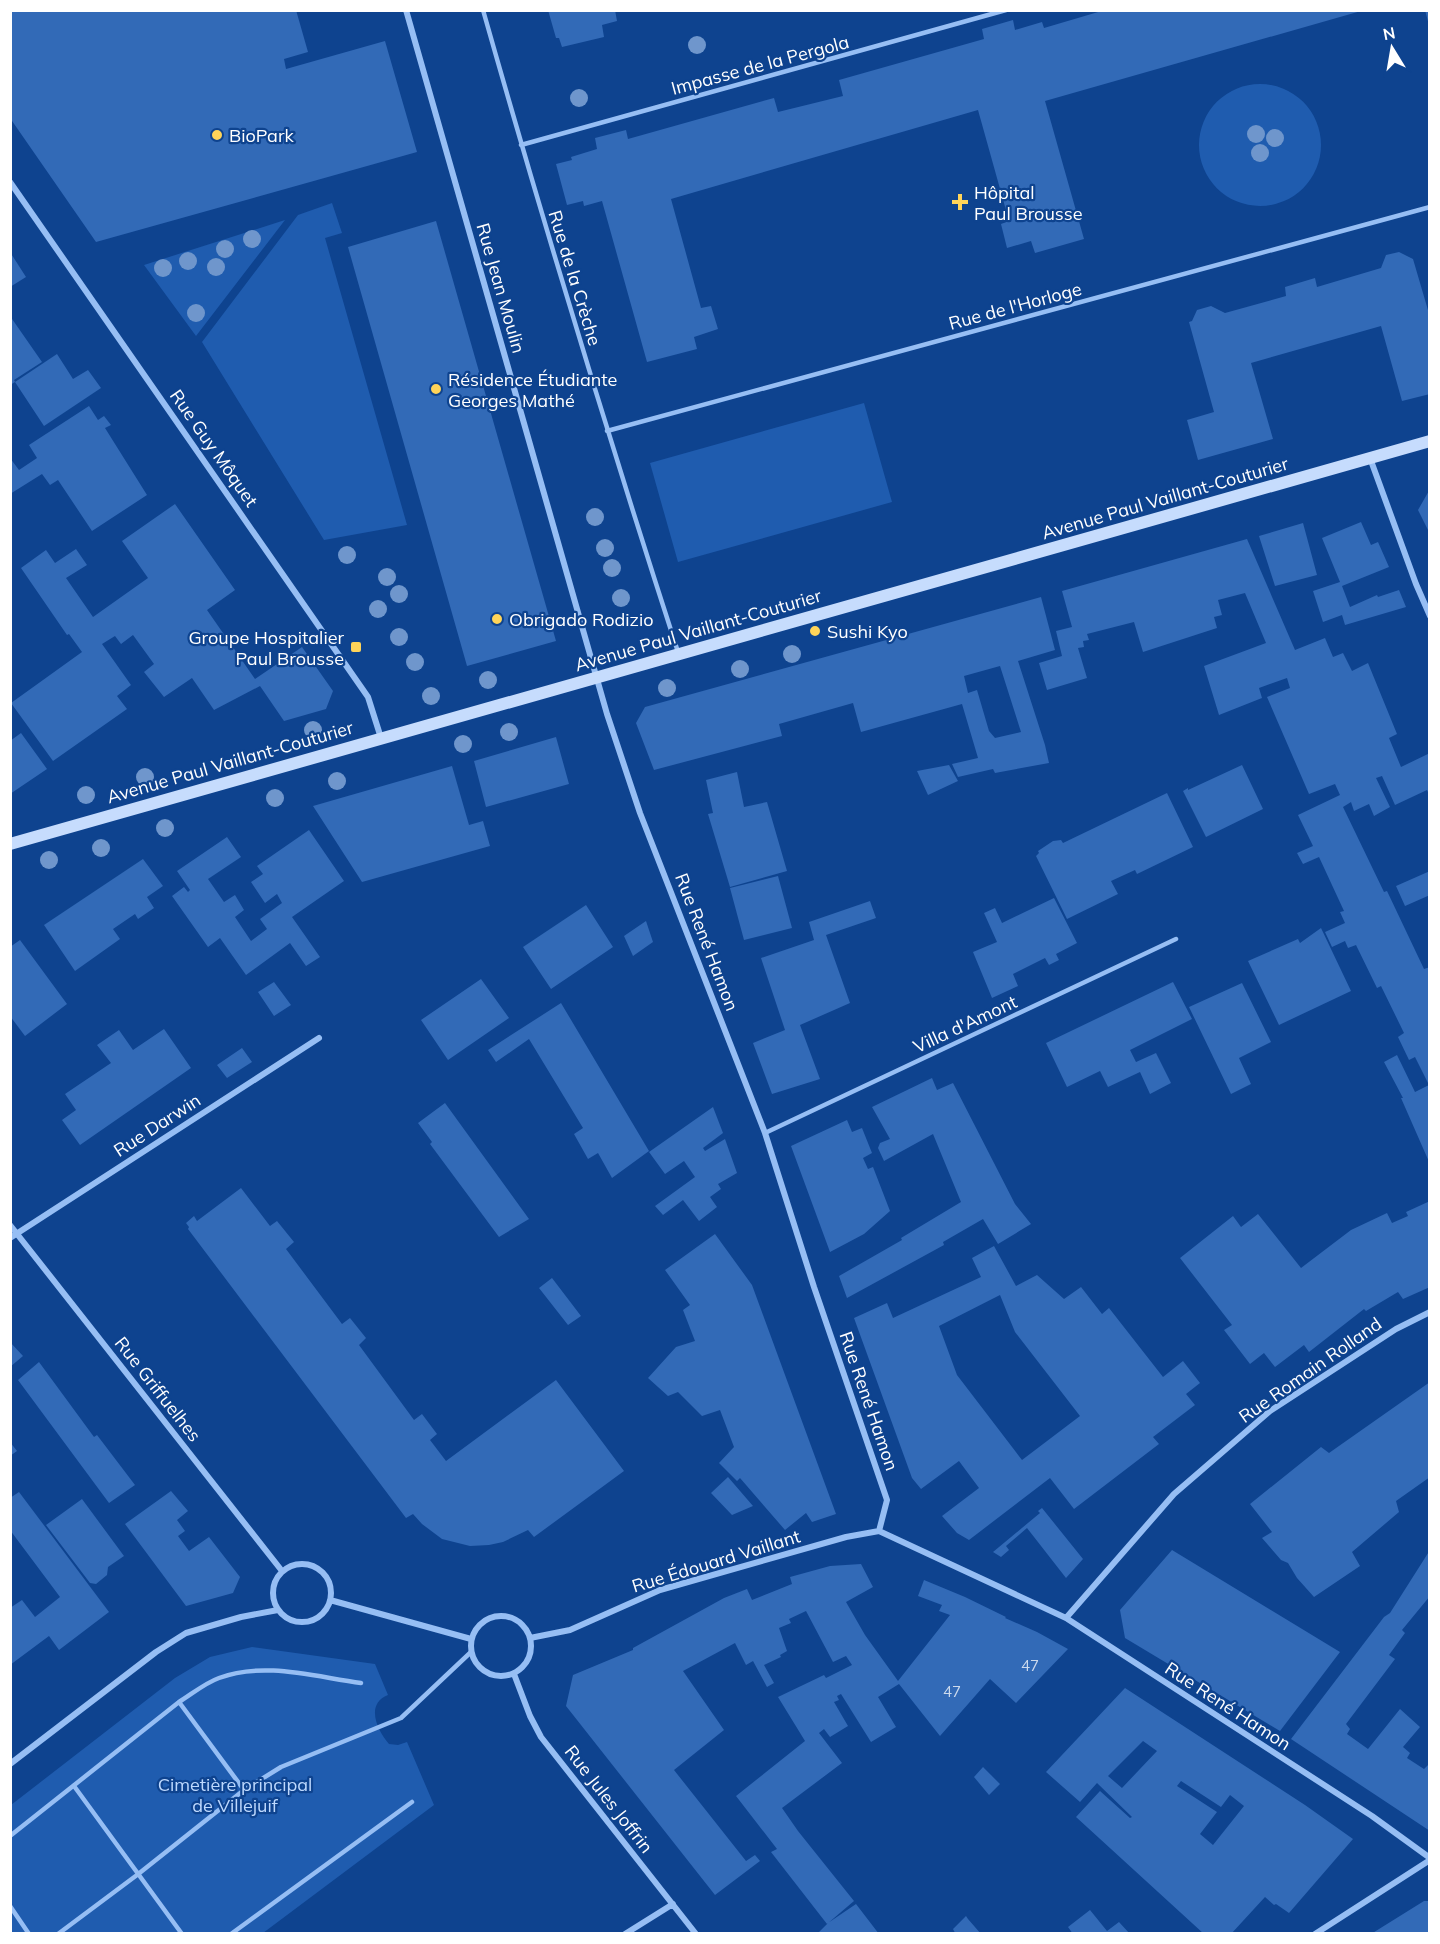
<svg xmlns="http://www.w3.org/2000/svg" width="1440" height="1944" viewBox="0 0 1440 1944" font-family="Mulish,sans-serif">
<style>
.green{fill:#1f5caf}
.building{fill:#326ab7;fill-rule:evenodd}
.lines{fill:none;stroke-linecap:round;stroke-linejoin:round}
.lane{stroke:#96bef4;stroke-width:4.5}
.street{stroke:#96bef4;stroke-width:6}
.secondary{stroke:#c6dcfd;stroke-width:12}
.tree{fill:#6f96cc}
.poi-dot{fill:#ffd459;stroke:#0e438f;stroke-width:2}
.labels{text-anchor:middle;dominant-baseline:central;stroke-width:4.5;stroke-linejoin:round;paint-order:stroke}
.number-label{font-size:15px;fill:#ccdaed}
.street-label{font-size:18px;fill:#fff;stroke:#0e438f}
.poi-label{font-size:18px;fill:#fff;stroke:#0e438f;text-anchor:start}
.park-label{font-size:18px;fill:#bed9fe;stroke:#0e438f}
</style>
<rect width="100%" height="100%" fill="#0e438f"/>
<!-- green -->
<path class="green" d="M1199 145a61 61 0 1 1 122 0a61 61 0 1 1-122 0Z
M 332,203 L 342,233 L 325,238 L 407,525 L 324,540 L 202,342 L 298,215 Z
M 285,220 L 196,336 L 144,265 Z
M 864,403 L 892,502 L 678,562 L 650,463 Z
M 252,1647 L 375,1664 L 388,1695 C 365,1704 377,1730 389,1744 L 398,1745 L 407,1742 L 434,1805 L 263,1933 L 11,1934 L 11,1805 L 175,1678 L 210,1657 Z"/>
<!-- building -->
<path class="building" d="M 10,10 L 296,10 L 308,52 L 284,59 L 286,69 L 385,41 L 417,152 L 96,242 L 10,118 Z
M 548,10 L 615,10 L 617,21 L 602,25 L 604,37 L 562,47 L 559,38 L 556,38 Z
M 1105,10 L 1361,11 L 1045,101 L 1084,239 L 1035,253 L 1031,241 L 1007,248 L 1001,224 L 1009,221 L 978,110 L 671,199 L 701,308 L 711,306 L 718,329 L 694,337 L 697,349 L 647,362 L 602,201 L 584,206 L 583,201 L 567,205 L 556,164 L 572,160 L 571,157 L 597,149 L 595,138 L 626,130 L 628,139 L 774,98 L 778,112 L 843,96 L 839,80 L 984,39 L 982,29 L 1013,20 L 1015,30 L 1042,22 L 1044,28 Z
M 1425,10 L 1430,10 L 1430,25 L 1429,25 Z
M 436,221 L 556,641 L 467,666 L 348,247 Z
M 10,252 L 26,277 L 10,287 Z
M 1399,252 L 1413,259 L 1430,317 L 1430,394 L 1402,401 L 1381,326 L 1251,363 L 1273,439 L 1198,460 L 1187,420 L 1214,412 L 1189,322 L 1192,321 L 1197,310 L 1211,306 L 1225,313 L 1286,296 L 1285,287 L 1315,278 L 1317,287 L 1381,268 L 1386,255 Z
M 10,316 L 42,362 L 14,380 L 15,382 L 10,385 Z
M 57,354 L 73,379 L 88,370 L 101,388 L 44,426 L 15,382 Z
M 89,406 L 98,420 L 104,416 L 111,425 L 105,428 L 147,495 L 92,531 L 58,480 L 50,485 L 42,474 L 10,494 L 10,458 L 19,470 L 37,458 L 29,445 Z
M 1430,489 L 1430,534 L 1418,510 Z
M 175,504 L 235,590 L 207,610 L 255,679 L 302,647 L 333,691 L 326,709 L 284,721 L 260,686 L 214,710 L 192,678 L 164,697 L 144,672 L 154,664 L 133,635 L 121,644 L 115,636 L 102,644 L 131,685 L 117,696 L 127,709 L 53,761 L 11,703 L 82,652 L 69,634 L 67,635 L 21,568 L 46,550 L 55,563 L 76,549 L 87,565 L 66,578 L 93,617 L 148,578 L 122,541 Z
M 1361,522 L 1371,545 L 1378,542 L 1389,567 L 1342,586 L 1350,607 L 1377,595 L 1378,597 L 1399,590 L 1406,607 L 1345,625 L 1342,615 L 1323,622 L 1313,591 L 1340,582 L 1322,538 Z
M 1303,523 L 1317,575 L 1275,586 L 1259,536 Z
M 1247,539 L 1295,650 L 1325,638 L 1333,657 L 1343,653 L 1352,671 L 1368,663 L 1397,734 L 1389,738 L 1401,767 L 1430,753 L 1430,796 L 1427,790 L 1395,805 L 1382,776 L 1376,778 L 1390,807 L 1374,816 L 1369,804 L 1354,811 L 1351,802 L 1343,807 L 1384,892 L 1387,891 L 1424,969 L 1430,967 L 1430,1164 L 1401,1098 L 1403,1098 L 1384,1062 L 1397,1055 L 1415,1092 L 1429,1085 L 1415,1057 L 1409,1060 L 1398,1037 L 1404,1033 L 1381,986 L 1377,988 L 1356,945 L 1348,948 L 1345,941 L 1332,947 L 1325,932 L 1345,923 L 1340,912 L 1344,911 L 1319,857 L 1303,864 L 1297,853 L 1313,846 L 1298,815 L 1340,795 L 1335,784 L 1309,794 L 1267,697 L 1290,688 L 1287,678 L 1259,688 L 1262,698 L 1219,715 L 1204,666 L 1266,643 L 1245,593 L 1218,600 L 1222,615 L 1214,617 L 1217,628 L 1143,652 L 1134,622 L 1087,634 L 1089,640 L 1083,641 L 1084,647 L 1078,648 L 1087,678 L 1047,690 L 1039,663 L 1062,656 L 1056,631 L 1072,627 L 1062,591 Z
M 1041,597 L 1055,650 L 1018,661 L 1045,745 L 1049,763 L 995,773 L 993,769 L 958,777 L 952,764 L 978,758 L 962,704 L 861,732 L 853,703 L 779,724 L 782,736 L 654,770 L 636,723 L 645,707 ZM 1000,666 L 1021,732 L 995,738 L 989,731 L 977,690 L 968,693 L 964,676 Z
M 21,733 L 47,769 L 10,794 L 10,741 Z
M 556,737 L 569,784 L 486,807 L 474,761 Z
M 949,765 L 958,781 L 928,795 L 917,771 Z
M 1242,765 L 1263,809 L 1206,837 L 1183,791 L 1188,788 L 1188,790 Z
M 452,766 L 469,825 L 483,821 L 490,846 L 362,882 L 313,806 Z
M 737,772 L 744,807 L 767,802 L 787,871 L 730,887 L 708,814 L 713,813 L 706,780 Z
M 1167,793 L 1193,847 L 1137,874 L 1135,870 L 1111,881 L 1118,894 L 1067,919 L 1036,856 L 1039,853 L 1038,851 L 1053,841 L 1061,840 L 1063,843 Z
M 309,830 L 344,881 L 292,917 L 320,957 L 306,966 L 290,943 L 246,975 L 220,938 L 208,947 L 172,896 L 184,887 L 188,892 L 190,890 L 177,871 L 227,837 L 241,857 L 208,879 L 224,902 L 235,895 L 244,910 L 235,917 L 251,941 L 267,929 L 260,919 L 282,903 L 277,894 L 265,903 L 251,882 L 263,874 L 257,866 Z
M 143,859 L 163,886 L 147,897 L 154,908 L 138,919 L 135,914 L 113,929 L 120,939 L 75,971 L 44,925 Z
M 1430,871 L 1430,895 L 1405,906 L 1396,886 Z
M 778,876 L 792,928 L 744,940 L 730,888 Z
M 1054,898 L 1077,943 L 1056,954 L 1059,960 L 1049,965 L 1045,958 L 1013,974 L 1018,986 L 992,998 L 973,952 L 997,942 L 984,913 L 995,908 L 1002,923 Z
M 870,901 L 876,918 L 826,935 L 850,1003 L 800,1025 L 820,1079 L 772,1094 L 753,1043 L 785,1030 L 761,958 L 814,940 L 809,922 Z
M 586,905 L 613,947 L 551,989 L 523,947 Z
M 646,921 L 653,942 L 633,956 L 624,936 Z
M 1321,928 L 1351,991 L 1279,1025 L 1248,961 L 1298,939 L 1300,943 Z
M 20,940 L 67,1004 L 25,1036 L 10,1016 L 10,947 Z
M 481,979 L 509,1018 L 448,1060 L 421,1020 Z
M 274,982 L 291,1005 L 274,1016 L 258,992 Z
M 1173,982 L 1192,1019 L 1130,1050 L 1136,1062 L 1156,1053 L 1171,1083 L 1150,1094 L 1140,1072 L 1108,1087 L 1100,1071 L 1067,1087 L 1046,1043 Z
M 1242,983 L 1271,1042 L 1239,1058 L 1251,1084 L 1231,1094 L 1189,1007 Z
M 561,1003 L 649,1151 L 612,1178 L 598,1153 L 588,1159 L 574,1134 L 583,1128 L 529,1039 L 496,1062 L 488,1050 Z
M 164,1029 L 191,1068 L 80,1145 L 62,1120 L 76,1110 L 65,1094 L 111,1063 L 97,1045 L 119,1030 L 133,1050 Z
M 242,1048 L 252,1062 L 227,1078 L 217,1065 Z
M 932,1078 L 937,1090 L 953,1083 L 1015,1204 L 1031,1224 L 998,1244 L 983,1219 L 943,1242 L 944,1245 L 847,1298 L 839,1276 L 902,1240 L 901,1238 L 961,1202 L 933,1134 L 884,1161 L 878,1148 L 880,1143 L 890,1139 L 872,1107 Z
M 445,1103 L 529,1219 L 499,1237 L 430,1144 L 432,1142 L 418,1123 Z
M 713,1107 L 723,1133 L 703,1148 L 705,1151 L 725,1139 L 737,1173 L 718,1184 L 721,1189 L 710,1197 L 717,1207 L 699,1221 L 683,1200 L 663,1215 L 655,1206 L 695,1177 L 684,1161 L 665,1174 L 649,1152 Z
M 847,1120 L 852,1132 L 862,1128 L 872,1153 L 863,1158 L 868,1169 L 873,1167 L 890,1211 L 864,1234 L 830,1252 L 791,1146 Z
M 241,1188 L 270,1226 L 277,1221 L 294,1242 L 286,1249 L 342,1324 L 350,1318 L 366,1338 L 359,1345 L 414,1420 L 422,1414 L 437,1434 L 430,1440 L 446,1461 L 556,1380 L 624,1471 L 534,1537 L 528,1530 L 503,1542 L 489,1545 L 470,1546 L 442,1539 L 422,1524 L 413,1514 L 406,1518 L 188,1229 L 189,1227 L 186,1223 L 194,1216 L 197,1221 Z
M 1430,1201 L 1430,1287 L 1403,1299 L 1398,1292 L 1366,1311 L 1364,1309 L 1309,1352 L 1304,1345 L 1275,1367 L 1264,1353 L 1250,1364 L 1224,1330 L 1232,1325 L 1180,1258 L 1233,1216 L 1241,1227 L 1258,1214 L 1301,1268 L 1351,1230 L 1387,1213 L 1392,1223 L 1408,1216 L 1406,1212 Z
M 715,1234 L 752,1285 L 836,1514 L 812,1522 L 806,1513 L 785,1530 L 740,1478 L 737,1481 L 719,1463 L 734,1447 L 720,1410 L 702,1416 L 678,1392 L 668,1396 L 648,1378 L 676,1347 L 695,1341 L 683,1310 L 690,1305 L 665,1270 Z
M 994,1246 L 1016,1286 L 1037,1275 L 1064,1299 L 1081,1287 L 1102,1314 L 1109,1308 L 1163,1377 L 1183,1361 L 1200,1383 L 1186,1394 L 1195,1405 L 1153,1437 L 1159,1444 L 1074,1509 L 1050,1478 L 969,1540 L 957,1533 L 942,1516 L 979,1488 L 959,1461 L 921,1489 L 912,1478 L 854,1318 L 887,1303 L 893,1318 L 981,1277 L 972,1258 ZM 1000,1295 L 1015,1332 L 1080,1416 L 1022,1460 L 957,1375 L 939,1326 Z
M 552,1278 L 581,1316 L 568,1325 L 539,1288 Z
M 10,1342 L 23,1356 L 10,1367 Z
M 39,1362 L 94,1437 L 97,1435 L 135,1485 L 109,1503 L 18,1380 Z
M 1430,1382 L 1430,1477 L 1396,1501 L 1399,1512 L 1352,1552 L 1360,1566 L 1314,1597 L 1297,1578 L 1288,1563 L 1281,1560 L 1262,1538 L 1272,1532 L 1250,1504 L 1321,1447 L 1329,1453 Z
M 10,1442 L 17,1451 L 10,1456 Z
M 728,1477 L 753,1506 L 732,1515 L 711,1493 Z
M 171,1491 L 188,1511 L 177,1520 L 185,1531 L 178,1536 L 189,1551 L 209,1537 L 240,1577 L 233,1593 L 186,1606 L 125,1524 Z
M 19,1492 L 109,1612 L 59,1650 L 49,1636 L 10,1665 L 10,1608 L 22,1600 L 35,1617 L 60,1597 L 10,1530 L 10,1498 Z
M 82,1499 L 124,1556 L 108,1567 L 107,1575 L 96,1584 L 90,1583 L 46,1525 Z
M 1042,1508 L 1083,1559 L 1066,1578 L 1027,1528 L 1006,1546 L 1009,1550 L 1001,1557 L 993,1552 L 1040,1513 L 1038,1511 Z
M 1172,1550 L 1340,1652 L 1280,1731 L 1125,1638 L 1120,1610 Z
M 1430,1550 L 1430,1596 L 1402,1630 L 1405,1633 L 1389,1655 L 1395,1659 L 1346,1724 L 1350,1729 L 1347,1734 L 1368,1749 L 1400,1709 L 1420,1727 L 1403,1747 L 1410,1753 L 1407,1758 L 1424,1769 L 1430,1763 L 1430,1831 L 1291,1739 L 1384,1617 L 1390,1613 Z
M 861,1564 L 873,1587 L 846,1602 L 865,1635 L 898,1681 L 950,1615 L 939,1611 L 942,1605 L 918,1596 L 924,1580 L 965,1597 L 1006,1617 L 1005,1618 L 1037,1632 L 1068,1649 L 1016,1703 L 990,1679 L 940,1736 L 899,1684 L 878,1697 L 896,1727 L 871,1742 L 841,1694 L 837,1696 L 839,1700 L 834,1702 L 848,1726 L 830,1737 L 824,1729 L 819,1733 L 842,1763 L 782,1808 L 798,1831 L 854,1901 L 827,1924 L 771,1852 L 777,1849 L 736,1796 L 805,1741 L 778,1697 L 824,1675 L 826,1678 L 852,1665 L 846,1656 L 833,1662 L 806,1611 L 789,1619 L 791,1623 L 779,1628 L 787,1651 L 780,1655 L 781,1657 L 764,1665 L 774,1683 L 767,1687 L 753,1661 L 746,1665 L 735,1643 L 683,1671 L 724,1730 L 674,1770 L 746,1861 L 755,1855 L 760,1861 L 715,1895 L 566,1706 L 573,1675 L 633,1650 L 633,1648 L 724,1598 L 747,1589 L 752,1600 L 792,1584 L 790,1577 L 830,1566 Z
M 1125,1688 L 1305,1805 L 1353,1839 L 1289,1913 L 1276,1904 L 1274,1905 L 1265,1897 L 1231,1934 L 1204,1934 L 1076,1817 L 1100,1791 L 1130,1818 L 1132,1817 L 1097,1783 L 1080,1802 L 1046,1772 ZM 1143,1741 L 1157,1751 L 1122,1788 L 1108,1776 ZM 1181,1781 L 1221,1807 L 1230,1795 L 1244,1806 L 1213,1845 L 1200,1834 L 1217,1812 L 1177,1786 Z
M 983,1767 L 1000,1784 L 989,1795 L 974,1777 Z
M 1424,1901 L 1430,1901 L 1430,1934 L 1371,1934 Z
M 856,1904 L 879,1934 L 817,1934 L 828,1923 Z
M 1090,1910 L 1107,1931 L 1119,1922 L 1130,1934 L 1073,1934 L 1068,1927 Z
M 966,1916 L 968,1919 L 981,1934 L 956,1934 L 954,1931 L 953,1929 Z"/>
<g class="lines">
<!-- lane -->
<path class="lane" d="M 483,10 C 544,225 609,439 678,652
M 521,145 L 1006,10
M 607,431 L 1430,207
M 765,1133 L 1176,939
M 179,1702 C 192,1694 205,1683 219,1678 C 264,1661 315,1677 361,1683
M 74,1786 L 182,1934
M 10,1836 L 179,1702 L 244,1790
M 10,1906 L 29,1934
M 58,1934 L 137,1875 L 244,1790 L 281,1767 L 401,1718 L 471,1652
M 231,1934 L 412,1802"/>
<!-- street -->
<path class="street" d="M 406,10 L 607,714 L 640,813 L 765,1133 L 814,1287 L 887,1500 L 879,1531
M 10,182 L 368,697 L 381,738
M 1370,458 L 1416,584 L 1430,616
M 10,1225 L 282,1571
M 10,1238 L 319,1038
M 879,1531 L 1066,1618 L 1372,1816 L 1430,1858
M273 1593a29 29 0 1 1 58 0a29 29 0 1 1-58 0Z
M 330,1600 L 471,1639
M471 1646a30 30 0 1 1 60 0a30 30 0 1 1-60 0Z
M 1066,1618 L 1174,1494 L 1270,1411 L 1396,1329 L 1430,1312
M 530,1638 L 570,1630 L 660,1590 L 846,1537 L 879,1531
M 514,1674 L 530,1716 L 541,1737 L 696,1934
M 10,1764 L 156,1652 L 186,1633 L 241,1617 L 278,1610
M 625,1934 L 673,1904
M 1315,1934 L 1430,1860"/>
<!-- secondary -->
<path class="secondary" d="M 10,844 L 1430,441"/>
</g>
<!-- trees -->
<g class="tree">
<circle cx="697" cy="45" r="9"/>
<circle cx="579" cy="98" r="9"/>
<circle cx="1256" cy="134" r="9"/>
<circle cx="1275" cy="138" r="9"/>
<circle cx="1260" cy="153" r="9"/>
<circle cx="252" cy="239" r="9"/>
<circle cx="225" cy="249" r="9"/>
<circle cx="188" cy="261" r="9"/>
<circle cx="216" cy="267" r="9"/>
<circle cx="163" cy="268" r="9"/>
<circle cx="196" cy="313" r="9"/>
<circle cx="595" cy="517" r="9"/>
<circle cx="605" cy="548" r="9"/>
<circle cx="347" cy="555" r="9"/>
<circle cx="612" cy="568" r="9"/>
<circle cx="387" cy="577" r="9"/>
<circle cx="399" cy="594" r="9"/>
<circle cx="621" cy="598" r="9"/>
<circle cx="378" cy="609" r="9"/>
<circle cx="399" cy="637" r="9"/>
<circle cx="792" cy="654" r="9"/>
<circle cx="415" cy="662" r="9"/>
<circle cx="740" cy="669" r="9"/>
<circle cx="488" cy="680" r="9"/>
<circle cx="667" cy="688" r="9"/>
<circle cx="431" cy="696" r="9"/>
<circle cx="313" cy="730" r="9"/>
<circle cx="509" cy="732" r="9"/>
<circle cx="463" cy="744" r="9"/>
<circle cx="145" cy="777" r="9"/>
<circle cx="337" cy="781" r="9"/>
<circle cx="86" cy="795" r="9"/>
<circle cx="275" cy="798" r="9"/>
<circle cx="165" cy="828" r="9"/>
<circle cx="101" cy="848" r="9"/>
<circle cx="49" cy="860" r="9"/>
</g>
<!-- markers -->
<g class="poi-dot">
<circle cx="217" cy="135" r="6"/>
<path d="M957 193h6v6h6v6h-6v6h-6v-6h-6v-6h6z"/>
<circle cx="436" cy="389" r="6"/>
<circle cx="497" cy="619" r="6"/>
<circle cx="815" cy="631" r="6"/>
<rect x="350" y="641" width="12" height="12" rx="3"/>
</g>
<g class="labels">
<!-- number labels -->
<g class="number-label">
<text x="1030" y="1665">47</text>
<text x="952" y="1691">47</text>
</g>
<!-- street labels -->
<g class="street-label">
<text transform="translate(760 65) rotate(-15)">Impasse de la Pergola</text>
<text transform="translate(575 278) rotate(73)">Rue de la Crèche</text>
<text transform="translate(501 288) rotate(74)">Rue Jean Moulin</text>
<text transform="translate(1015 306) rotate(-15)">Rue de l'Horloge</text>
<text transform="translate(214 448) rotate(55)">Rue Guy Môquet</text>
<text transform="translate(1165 498) rotate(-16)">Avenue Paul Vaillant-Couturier</text>
<text transform="translate(698 630) rotate(-16)">Avenue Paul Vaillant-Couturier</text>
<text transform="translate(230 762) rotate(-16)">Avenue Paul Vaillant-Couturier</text>
<text transform="translate(707 942) rotate(69)">Rue René Hamon</text>
<text transform="translate(965 1024) rotate(-25)">Villa d'Amont</text>
<text transform="translate(157 1125) rotate(-33)">Rue Darwin</text>
<text transform="translate(1310 1370) rotate(-35)">Rue Romain Rolland</text>
<text transform="translate(158 1389) rotate(52)">Rue Griffuelhes</text>
<text transform="translate(869 1401) rotate(71)">Rue René Hamon</text>
<text transform="translate(716 1561) rotate(-17)">Rue Édouard Vaillant</text>
<text transform="translate(1228 1706) rotate(33)">Rue René Hamon</text>
<text transform="translate(609 1799) rotate(52)">Rue Jules Joffrin</text>
</g>
<!-- poi labels -->
<g class="poi-label">
<text x="229" y="135">BioPark</text>
<text x="974" y="192">Hôpital<tspan x="974" dy="21">Paul Brousse</tspan></text>
<text x="448" y="379">Résidence Étudiante<tspan x="448" dy="21">Georges Mathé</tspan></text>
<text x="509" y="619">Obrigado Rodizio</text>
<text x="827" y="631">Sushi Kyo</text>
<text x="344" y="637" text-anchor="end">Groupe Hospitalier<tspan x="344" dy="21">Paul Brousse</tspan></text>
</g>
<!-- park labels -->
<g class="park-label">
<text x="235" y="1784">Cimetière principal<tspan x="235" dy="21">de Villejuif</tspan></text>
</g>
</g>
<!-- border -->
<rect width="1440" height="1944" fill="none" stroke="#ffffff" stroke-width="24"/>
<!-- north arrow -->
<g transform="translate(1392 48) rotate(349)" stroke="#0e438f" stroke-width="4.5" paint-order="stroke">
<path d="M0-4.5L10 22L0 15L-10 22Z" fill="#ffffff"/>
<text y="-9" font-size="16" font-weight="bold" text-anchor="middle" fill="#ffffff">N</text>
</g>
</svg>
